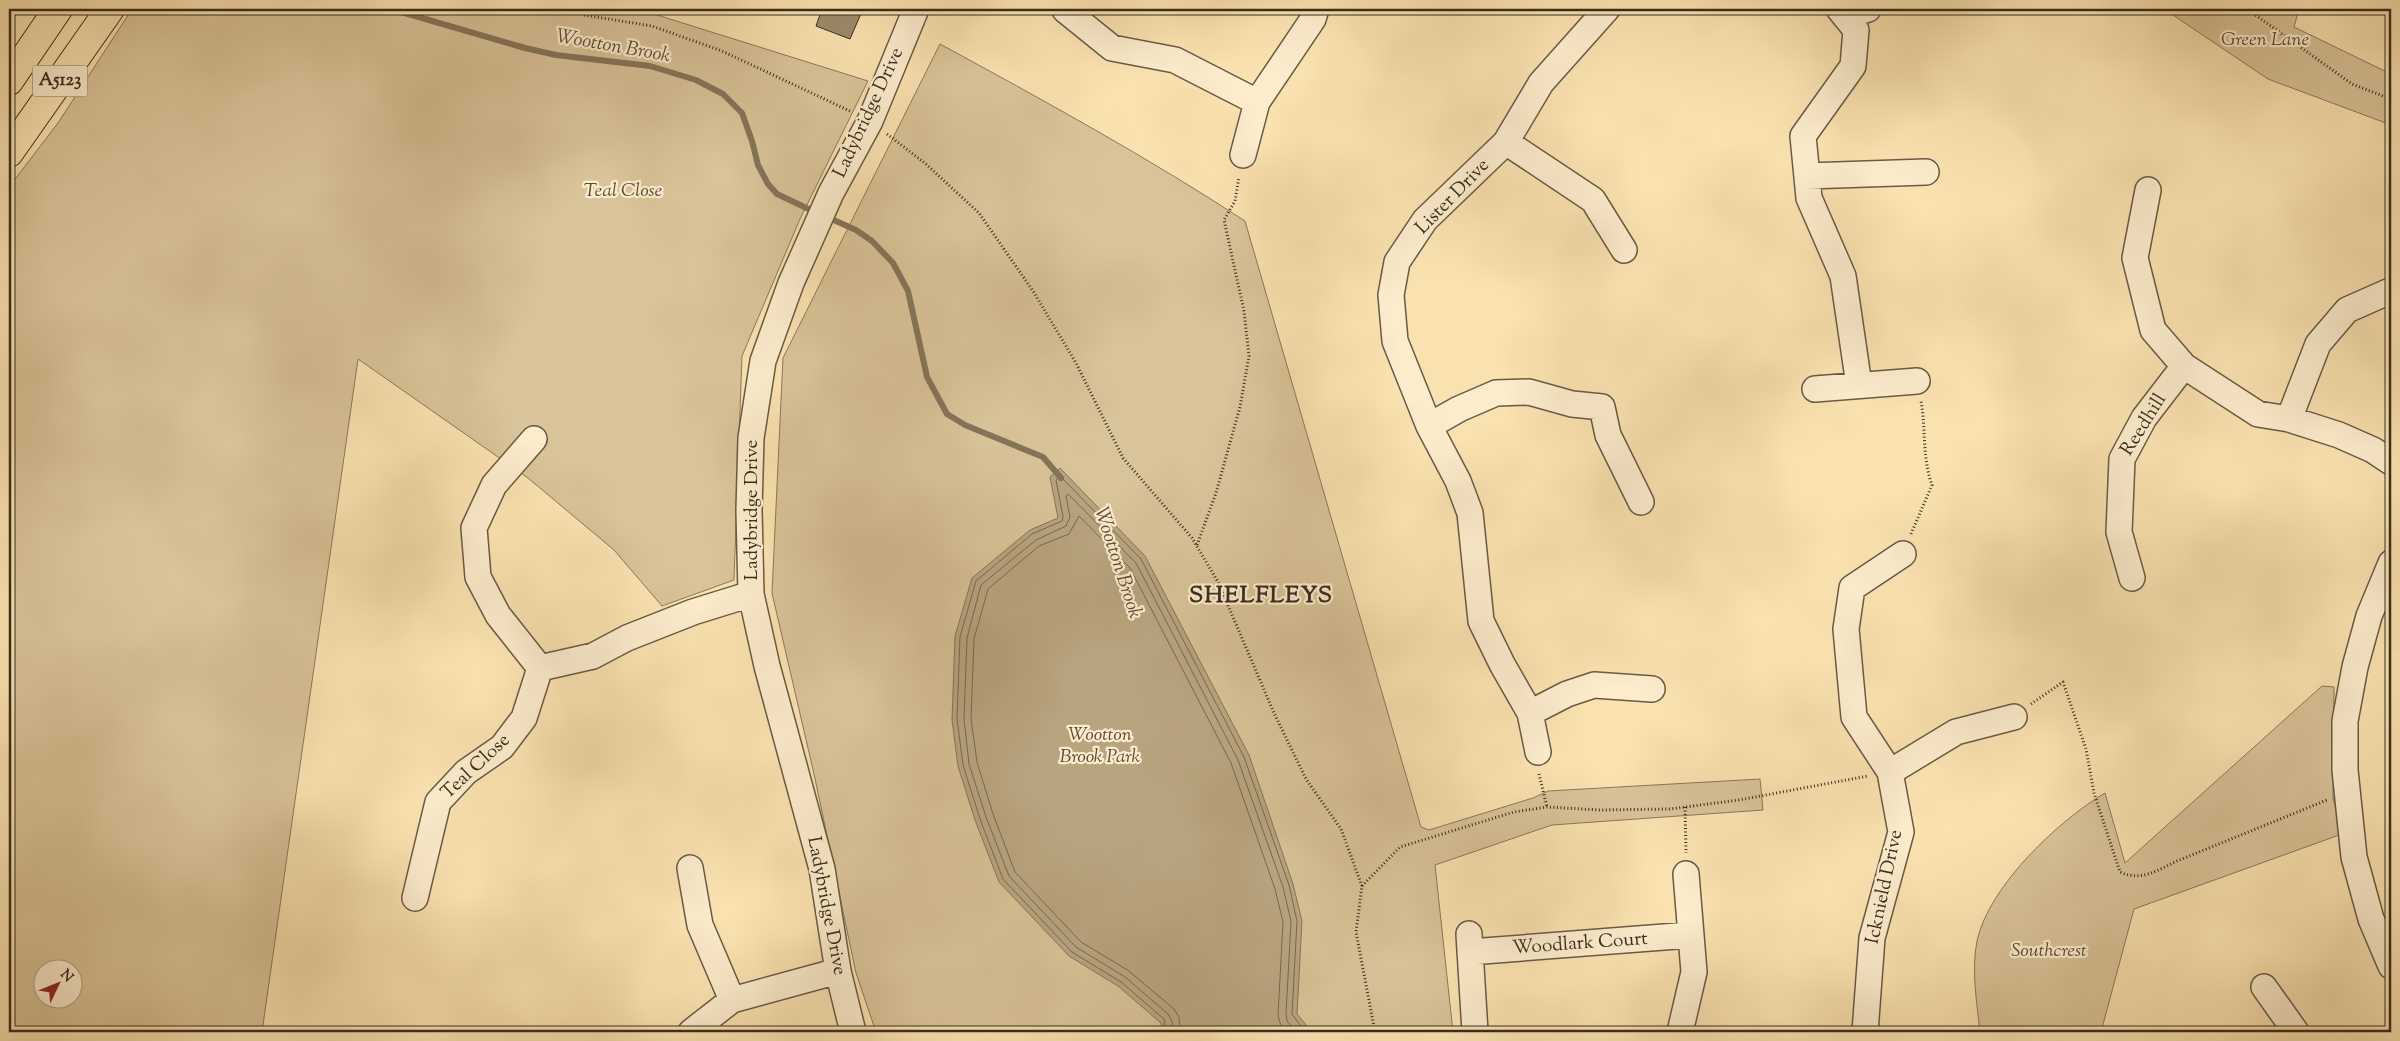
<svg xmlns="http://www.w3.org/2000/svg" width="2400" height="1041" viewBox="0 0 2400 1041" font-family="'Sorts Mill Goudy',serif">
<style>
.green{fill:#d9c398;stroke:#89785c;fill-rule:evenodd}
.water{fill:#b8a47f;stroke:#857459}
.lines{fill:none;stroke-linecap:round;stroke-linejoin:round}
.shore{stroke:#786850;stroke-width:1}
.stream{stroke:#857459;stroke-width:6}
.building{fill:#9d8b6b;stroke:#392c21}
.minor-casing{stroke:#695a45;stroke-width:28}
.highway-casing{stroke:#392c21;stroke-width:30}
.path{stroke:#392c21;stroke-width:3;stroke-dasharray:1 2.5;stroke-linecap:butt}
.minor{stroke:#fceccc;stroke-width:25}
.highway{stroke:#fae2b0;stroke-width:28}
.labels{text-anchor:middle;dominant-baseline:central;stroke-width:4.5;stroke-linejoin:round;paint-order:stroke}
.shield{fill:#fceccc;stroke:#746654;stroke-width:1}
.shield-label{font-size:18px;font-weight:bold;fill:#392c21}
.park-label{font-size:19px;font-style:italic;fill:#594a39;stroke:#fceccc}
.street-label{font-size:19px;fill:#392c21;stroke:#fceccc}
.water-label{font-size:20px;font-style:italic;fill:#5f503d;stroke:#fceccc}
.district-label{font-size:24px;font-weight:bold;letter-spacing:1px;fill:#392c21;stroke:#fceccc}
</style>
<rect width="100%" height="100%" fill="#fae2b0"/>
<filter id="stains"><feTurbulence type="fractalNoise" baseFrequency=".004" numOctaves="4"/><feColorMatrix values="0 0 0 0 .2 0 0 0 0 .09 0 0 0 0 .02 0 0 0 .5 -.17"/></filter>
<radialGradient id="worn" r=".72"><stop offset=".6" stop-color="#630" stop-opacity="0"/><stop offset="1" stop-color="#630" stop-opacity=".3"/></radialGradient>
<!-- green -->
<path class="green" d="M 132,9 L 638,9 L 868,81 L 800,219 L 742,356 L 734,580 L 662,606 L 614,550 L 528,478 L 358,359 L 262,1032 L 9,1032 L 9,187 L 58,123 ZM 42,968 L 72,968 L 72,998 L 42,998 Z
M 2164,9 L 2299,9 L 2294,27 L 2391,74 L 2391,125 L 2268,79 Z
M 940,44 C 1043,100 1147,157 1245,221 L 1421,827 L 1429,830 L 1533,798 L 1548,791 L 1760,779 L 1763,810 L 1552,825 L 1435,865 L 1453,1032 L 876,1032 L 856,973 L 814,774 L 772,593 L 783,358 Z
M 2322,686 L 2334,687 L 2333,798 L 2342,834 L 2134,909 L 2101,1032 L 1980,1032 C 1977,1003 1971,970 1977,941 C 1989,886 2058,821 2105,793 L 2125,863 Z"/>
<!-- water -->
<path class="water" d="M 1060,468 L 1145,556 L 1249,755 L 1293,884 L 1302,921 L 1297,1014 L 1312,1032 L 1162,1032 L 1161,1023 L 1118,986 L 1069,956 L 999,882 L 975,820 L 958,766 L 952,720 L 955,636 L 972,578 L 1030,530 L 1058,518 L 1050,477 Z"/>
<g class="lines">
<!-- shore -->
<path class="shore" d="M 1166,1032 L 1164,1019 L 1121,982 L 1072,952 L 1003,879 L 980,819 L 963,765 L 957,719 L 960,637 L 976,581 L 1032,534 L 1062,521 L 1063,517 L 1056,480 L 1060,476 L 1141,559 L 1244,757 L 1289,885 L 1297,921 L 1292,1014 L 1305,1032
M 1173,1032 L 1172,1021 L 1168,1014 L 1125,977 L 1076,947 L 1009,876 L 986,817 L 969,764 L 964,719 L 967,638 L 981,585 L 1036,540 L 1066,526 L 1070,517 L 1066,496 L 1068,494 L 1136,563 L 1238,760 L 1283,887 L 1291,921 L 1286,1014 L 1287,1021 L 1297,1032
M 1180,1032 L 1179,1017 L 1174,1009 L 1129,971 L 1081,942 L 1015,872 L 993,814 L 977,762 L 971,719 L 974,639 L 988,589 L 1039,546 L 1069,534 L 1079,516 L 1130,568 L 1231,763 L 1275,889 L 1283,922 L 1278,1015 L 1280,1023 L 1287,1032"/>
<!-- stream -->
<path class="stream" d="M 391,9 L 525,48 L 556,55 L 650,66 L 696,80 L 723,94 L 742,113 L 752,141 L 758,165 L 768,184 L 777,194 L 817,213
M 827,217 L 856,230 L 872,241 L 893,263 L 908,291 L 927,377 L 947,414 L 965,425 L 1043,457 L 1061,478"/>
</g>
<!-- building -->
<path class="building" d="M 822,9 L 863,9 L 850,39 L 816,26 Z"/>
<g class="lines">
<defs>
<path id="minor" d="M 1839,9 L 1856,30 L 1853,66 L 1803,136 L 1809,198 L 1843,276 L 1859,385
M 1065,10 L 1112,48 L 1175,60 L 1257,102
M 1845,16 L 1868,9
M 1506,142 L 1593,200 L 1624,250
M 1243,155 L 1257,102 L 1313,19 L 1316,9
M 1807,176 L 1926,172
M 2184,366 L 2258,414 L 2289,419 L 2339,435 L 2373,450 L 2391,462
M 1815,389 L 1917,381
M 2289,419 L 2318,344 L 2347,310 L 2390,291
M 1429,426 L 1459,409 L 1496,393 L 1529,392 L 1572,404 L 1602,407 L 1608,435 L 1641,502
M 2391,563 L 2369,616 L 2355,667 L 2345,721 L 2345,770 L 2354,857 L 2371,919 L 2391,966
M 2132,578 L 2119,532 L 2122,459 L 2144,418 L 2184,366 L 2153,330 L 2135,258 L 2148,190
M 540,668 L 593,656 L 627,638 L 693,612 L 751,594
M 1530,713 L 1567,694 L 1594,685 L 1652,689
M 1538,752 L 1530,713 L 1502,664 L 1481,621 L 1470,513 L 1458,481 L 1429,426 L 1395,341 L 1391,295 L 1397,262 L 1425,220 L 1506,142 L 1541,83 L 1607,9
M 1890,772 L 1956,732 L 2014,717
M 690,868 L 700,925 L 732,1000
M 415,898 L 438,802 L 466,772 L 502,747 L 524,718 L 540,668 L 498,615 L 478,577 L 474,528 L 494,485 L 534,439
M 1469,934 L 1475,1032
M 1470,952 L 1690,935
M 2264,987 L 2296,1032
M 691,1032 L 732,1000 L 838,971
M 853,1032 L 838,971 L 822,869 L 767,666 L 751,594 L 749,510 L 751,438 L 763,361 L 791,283 L 831,193 L 870,121 L 916,9
M 1680,1032 L 1694,972 L 1686,874
M 1865,1032 L 1872,938 L 1901,832 L 1890,772 L 1854,717 L 1846,629 L 1852,588 L 1903,554"/>
<path id="highway" d="M 9,81 L 58,9
M 9,153 L 110,9"/>
</defs>
<!-- minor casing -->
<use href="#minor" class="minor-casing"/>
<!-- highway casing -->
<use href="#highway" class="highway-casing"/>
<!-- path -->
<path class="path" d="M 2247,9 L 2352,84 L 2391,99
M 584,15 L 652,26 L 722,51 L 852,112
M 887,134 L 926,164 L 979,213 L 1033,291 L 1076,363 L 1123,458 L 1192,538 L 1218,582 L 1274,713 L 1306,779 L 1341,829 L 1362,886 L 1356,932 L 1375,1032
M 1911,534 L 1932,485 C 1922,457 1926,429 1921,401
M 1197,545 L 1216,493 L 1240,407 L 1249,356 L 1244,311 L 1224,220 L 1235,201 L 1239,177
M 2031,704 L 2063,682 L 2086,749 L 2094,793 L 2120,872 C 2141,882 2158,870 2177,861 L 2327,800
M 1539,774 L 1547,807
M 1685,807 L 1686,853
M 1362,886 L 1400,847 L 1514,812 L 1547,807 L 1600,810 L 1670,809 L 1739,800 L 1868,776"/>
<!-- minor -->
<use href="#minor" class="minor"/>
<!-- highway -->
<use href="#highway" class="highway"/>
</g>
<g class="labels">
<!-- shield labels -->
<rect class="shield" x="32.5" y="65.5" width="55" height="31" rx="4"/>
<g class="shield-label">
<text x="60" y="81">A5123</text>
</g>
<!-- park labels -->
<g class="park-label">
<text x="2265" y="40">Green Lane</text>
<text x="623" y="191">Teal Close</text>
<text x="1100" y="735">Wootton<tspan x="1100" dy="22">Brook Park</tspan></text>
<text x="2049" y="951">Southcrest</text>
</g>
<!-- street labels -->
<g class="street-label">
<text transform="translate(869 113) rotate(-65)">Ladybridge Drive</text>
<text transform="translate(1453 197) rotate(-46)">Lister Drive</text>
<text transform="translate(2144 425) rotate(-58)">Reedhill</text>
<text transform="translate(752 510) rotate(-90)">Ladybridge Drive</text>
<text transform="translate(476 767) rotate(-43)">Teal Close</text>
<text transform="translate(1885 887) rotate(-78)">Icknield Drive</text>
<text transform="translate(826 906) rotate(79)">Ladybridge Drive</text>
<text transform="translate(1580 944) rotate(-4)">Woodlark Court</text>
</g>
<!-- water labels -->
<g class="water-label">
<text transform="translate(613 47) rotate(10)">Wootton Brook</text>
<text transform="translate(1117 563) rotate(72)">Wootton Brook</text>
</g>
<!-- district labels -->
<g class="district-label">
<text x="1261" y="596">SHELFLEYS</text>
</g>
</g>
<!-- margin -->
<rect width="2400" height="1041" fill="none" stroke="#fae2b0" stroke-width="30"/>
<rect x="10" y="10" width="2380" height="1021" fill="none" stroke="#392c21" stroke-width="2.5"/>
<rect x="15" y="15" width="2370" height="1011" fill="none" stroke="#392c21"/>
<!-- north arrow -->
<g transform="translate(58 984) rotate(47)"><circle r="24" fill="#fceccc" stroke="#ae9f88"/>
<path d="M0-4L9 19L0 12L-9 19Z" fill="#8f2418"/>
<text y="-8" font-size="14" font-weight="bold" text-anchor="middle" fill="#392c21">N</text>
</g>
<rect width="100%" height="100%" filter="url(#stains)"/>
<rect width="100%" height="100%" fill="url(#worn)"/>
</svg>
